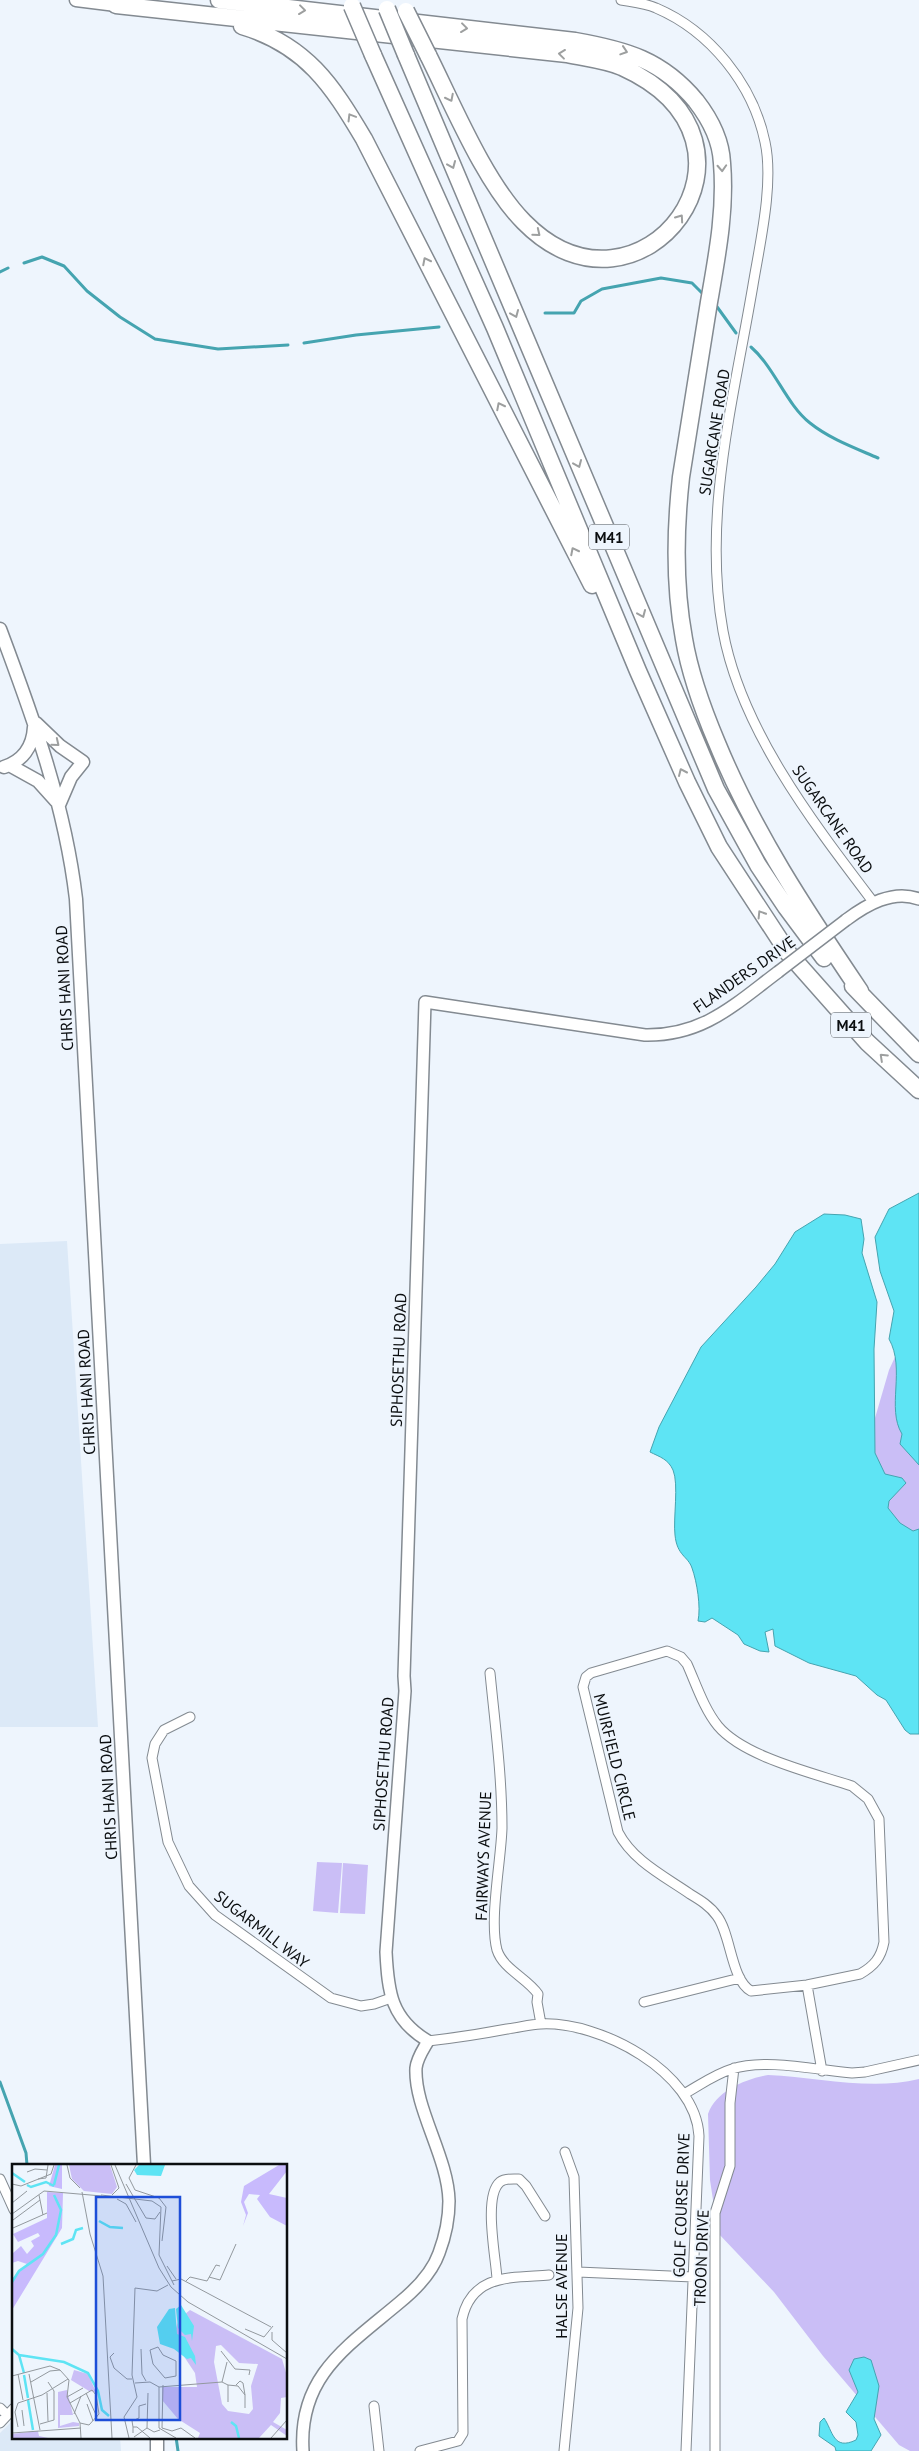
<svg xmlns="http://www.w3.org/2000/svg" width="919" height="2451" viewBox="0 0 919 2451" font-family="'PT Sans',sans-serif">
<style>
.built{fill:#dce9f7}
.green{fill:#cabef6}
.water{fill:#5ee4f4;stroke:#45a4b0}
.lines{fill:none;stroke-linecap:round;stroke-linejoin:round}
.stream{stroke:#45a4b0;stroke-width:3}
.minor-casing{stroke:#838a91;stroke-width:11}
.tertiary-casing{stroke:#838a91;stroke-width:14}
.secondary-casing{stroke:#838a91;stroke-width:15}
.motorway-casing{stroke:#838a91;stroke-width:19}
.minor{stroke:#fff;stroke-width:9}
.tertiary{stroke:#fff;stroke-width:11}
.secondary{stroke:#fff;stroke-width:12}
.motorway{stroke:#fff;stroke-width:16}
.tertiary-bridge-casing{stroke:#838a91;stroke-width:14;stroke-linecap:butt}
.motorway-bridge-casing{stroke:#838a91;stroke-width:19;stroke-linecap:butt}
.tertiary-bridge{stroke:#fff;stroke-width:11}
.motorway-bridge{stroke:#fff;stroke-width:16}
.oneway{stroke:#9d9f9f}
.labels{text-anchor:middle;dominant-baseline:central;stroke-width:4;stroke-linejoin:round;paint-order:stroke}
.shield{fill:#eef5fd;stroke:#4f5357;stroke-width:1}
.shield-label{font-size:15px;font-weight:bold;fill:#0b0e10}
.street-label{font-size:16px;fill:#0b0e10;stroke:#eef5fd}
.inset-river{fill:none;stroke:#5ee4f4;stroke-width:2.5}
.inset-road{fill:none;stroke:#93999e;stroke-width:1}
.view{fill:#1d4ed8;fill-opacity:0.15;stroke:#1d4ed8;stroke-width:2.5}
.inset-edge{fill:none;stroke:#0b0e10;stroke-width:2.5}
</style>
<rect width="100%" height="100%" fill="#eef5fd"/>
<!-- built -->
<path class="built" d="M 67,1241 L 98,1727 L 0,1727 L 0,1244 Z
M 14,2419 L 14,2437 L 120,2437 L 121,2451 L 0,2451 L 0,2433 Z"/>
<!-- green -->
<path class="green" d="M 919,1318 L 919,1677 L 859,1473 L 889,1370 L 902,1342 Z
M 317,1862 L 342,1863 L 338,1913 L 313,1911 Z
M 343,1863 L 368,1865 L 365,1914 L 340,1913 Z
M 768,2075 C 818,2077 870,2091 919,2079 L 919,2451 L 910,2451 L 899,2445 L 823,2356 L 774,2292 L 718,2233 L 710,2180 L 708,2114 C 716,2091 745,2079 768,2075 Z"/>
<!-- water -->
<path class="water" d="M 919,1193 L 919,1465 L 900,1444 L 902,1434 C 886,1408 906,1369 889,1339 L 894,1311 L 880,1271 L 875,1237 L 889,1209 Z
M 824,1214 L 845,1215 L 861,1219 L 864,1239 L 862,1253 L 877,1302 L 874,1349 L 875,1453 L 885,1474 L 902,1478 L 906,1483 L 889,1501 L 888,1508 L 900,1523 L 913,1531 L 919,1529 L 919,1734 L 910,1734 L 905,1730 L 886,1700 L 877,1695 L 856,1676 L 809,1663 L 775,1646 L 773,1629 L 765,1632 L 769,1652 L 760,1651 L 744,1644 L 738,1635 L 712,1618 L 705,1622 L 698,1621 C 701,1607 697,1582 692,1568 C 688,1556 677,1556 675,1535 C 673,1519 679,1484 673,1470 C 668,1459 660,1457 650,1452 L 659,1427 L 701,1347 L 756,1287 L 775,1264 L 795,1232 Z
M 864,2357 L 871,2360 L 879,2386 L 874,2419 L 881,2435 L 871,2451 L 836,2451 L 835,2447 L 819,2436 L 820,2422 L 824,2418 C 833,2431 833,2451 856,2440 L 858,2435 L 856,2422 L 846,2412 L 858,2392 L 849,2370 L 854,2359 Z"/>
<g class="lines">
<!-- stream -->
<path class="stream" d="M 24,263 L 42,257 L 64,266 L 87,291 L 120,317 L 155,339 L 218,349 L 288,345
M 0,272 L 8,268
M 715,304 L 736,333
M 545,313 L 574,313 L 581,301 L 602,289 L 661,278 L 692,283 L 704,295
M 304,343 L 356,335 L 439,327
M 751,347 C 775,368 786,404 810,423 C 830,439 855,448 878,458
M 0,2082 L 26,2153 L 27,2165
M 176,2437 L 178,2451"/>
<defs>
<path id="minor" d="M 621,0 C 632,2 645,3 656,8 C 710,31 753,84 765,142 C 774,183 760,243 753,285 C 734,398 702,515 723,631 C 741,730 814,824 874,903
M 667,1651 L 681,1657 L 687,1664 C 696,1684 704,1709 718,1726 C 744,1757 813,1773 852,1786 L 868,1799 L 879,1819 L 884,1942 C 881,1958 874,1966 860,1974 L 807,1985 L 751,1991 C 731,1980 731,1934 717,1916 C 710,1906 700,1900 690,1894 C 664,1876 633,1861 618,1832 L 583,1687 L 586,1677 L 591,1673 Z
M 490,1673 C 495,1724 502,1776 502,1828 C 501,1861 489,1920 497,1950 C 503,1969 527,1978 538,1994 L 537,2002 L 541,2024
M 190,1717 L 164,1730 L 155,1744 L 152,1758 L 168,1842 L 189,1886 L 215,1915 L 331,1998 L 361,2006 L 374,2004 L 391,1998
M 807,1985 L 822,2071
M 644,2002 L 740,1978
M 428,2041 C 454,2038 481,2034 507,2029 C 518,2028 530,2024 541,2024 C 600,2021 696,2072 699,2136 L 686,2451
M 684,2094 C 700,2085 715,2074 732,2069 C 766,2058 816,2070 852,2073 L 865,2072 L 919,2060
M 0,2179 L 14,2210
M 578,2272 L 693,2277
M 497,2279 C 496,2258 483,2196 500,2182 C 505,2178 513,2179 519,2179 L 526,2186 L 545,2216
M 374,2406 L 379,2451
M 0,2408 L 7,2415
M 0,2423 L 14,2408
M 420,2451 L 458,2441 L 463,2433 L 462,2319 C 472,2273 513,2278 549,2275
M 564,2451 L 578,2308 L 574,2177 L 565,2152
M 715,2451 L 715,2213 L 730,2166 L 730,2103 L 734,2068"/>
<path id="tertiary" d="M 846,920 C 866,905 893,889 919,899
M 303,2451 C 298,2376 348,2346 399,2303 C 415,2290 432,2273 439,2253 C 445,2237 449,2218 449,2201 C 448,2157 414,2108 416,2068 C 417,2058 423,2050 428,2041 C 391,2019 388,1992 386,1952 L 405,1691 L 404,1676 L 425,1002 L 645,1035 C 703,1036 734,1005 778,972"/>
<path id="secondary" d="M 76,0 L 116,5
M 0,629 C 33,717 65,805 76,899 L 144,2165
M 36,723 L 60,746 L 83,762 L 71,777 L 59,805
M 11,766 L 38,781 L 56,801
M 4,767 C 22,761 33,747 34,727
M 157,2437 L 157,2451"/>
<path id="motorway" d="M 219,0 L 575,41 C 626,50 662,60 696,101 C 710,119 721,141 722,163 C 726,210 717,256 709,302 C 700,360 690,419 681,477 C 675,531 674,585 684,639 C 690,675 703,710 717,743 C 754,833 806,911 860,991
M 116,5 L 567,54 C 585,58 605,60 622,67 C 790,143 640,340 524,222 C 485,183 453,105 428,55
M 242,26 C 306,45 332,85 364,139 L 592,585
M 373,55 L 495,328 L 638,671 L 687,782 L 719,847 L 789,954 L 867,1042 L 919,1090
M 406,55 L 716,789 L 758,865 L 786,907 L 824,958
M 853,986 L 919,1054"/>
</defs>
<!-- minor casing -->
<use href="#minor" class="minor-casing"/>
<!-- tertiary casing -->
<use href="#tertiary" class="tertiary-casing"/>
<!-- secondary casing -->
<use href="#secondary" class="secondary-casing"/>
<!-- motorway casing -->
<use href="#motorway" class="motorway-casing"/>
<!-- minor -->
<use href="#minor" class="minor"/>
<!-- tertiary -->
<use href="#tertiary" class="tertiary"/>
<!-- secondary -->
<use href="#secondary" class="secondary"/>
<!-- motorway -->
<use href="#motorway" class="motorway"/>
<defs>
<path id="tertiary-bridge" d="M 778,972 L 846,920"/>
<path id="motorway-bridge" d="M 352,6 L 373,55
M 387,9 L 406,55
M 406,11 L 428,55"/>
</defs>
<!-- tertiary-bridge casing -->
<use href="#tertiary-bridge" class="tertiary-bridge-casing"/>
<!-- motorway-bridge casing -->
<use href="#motorway-bridge" class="motorway-bridge-casing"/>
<!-- tertiary-bridge -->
<use href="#tertiary-bridge" class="tertiary-bridge"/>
<!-- motorway-bridge -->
<use href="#motorway-bridge" class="motorway-bridge"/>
</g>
<!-- one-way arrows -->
<defs><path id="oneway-chevron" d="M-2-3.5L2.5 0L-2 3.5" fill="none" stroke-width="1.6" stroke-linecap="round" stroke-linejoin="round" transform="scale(1.25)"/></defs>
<g class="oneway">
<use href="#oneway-chevron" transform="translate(302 10) rotate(7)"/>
<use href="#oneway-chevron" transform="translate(464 28) rotate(7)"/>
<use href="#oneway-chevron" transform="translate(624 51) rotate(18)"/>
<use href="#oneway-chevron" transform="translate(562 54) rotate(-173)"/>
<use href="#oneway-chevron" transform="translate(450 98) rotate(63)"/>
<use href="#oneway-chevron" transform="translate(351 117) rotate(-121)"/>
<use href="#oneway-chevron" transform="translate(452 165) rotate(67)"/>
<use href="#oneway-chevron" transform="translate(722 168) rotate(87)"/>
<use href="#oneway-chevron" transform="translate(680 218) rotate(-55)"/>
<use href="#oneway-chevron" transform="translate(537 233) rotate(39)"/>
<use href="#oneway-chevron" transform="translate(426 261) rotate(-117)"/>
<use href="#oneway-chevron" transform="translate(515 314) rotate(67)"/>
<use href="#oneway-chevron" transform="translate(500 406) rotate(-117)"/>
<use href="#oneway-chevron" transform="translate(578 464) rotate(67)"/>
<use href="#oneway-chevron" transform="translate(574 551) rotate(-117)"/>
<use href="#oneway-chevron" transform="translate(642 614) rotate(67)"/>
<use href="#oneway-chevron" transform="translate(56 743) rotate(39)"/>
<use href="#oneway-chevron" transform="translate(682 772) rotate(-114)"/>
<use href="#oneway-chevron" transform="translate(761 914) rotate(-122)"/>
<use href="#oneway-chevron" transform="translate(883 1057) rotate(-137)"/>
</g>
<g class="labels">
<!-- shield labels -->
<g class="shield">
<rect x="589" y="524.5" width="40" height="25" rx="4"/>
<rect x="831" y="1012.5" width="40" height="25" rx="4"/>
</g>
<g class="shield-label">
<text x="609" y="537">M41</text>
<text x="851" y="1025">M41</text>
</g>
<!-- street labels -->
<g class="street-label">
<text transform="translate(714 432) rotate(-81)">SUGARCANE ROAD</text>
<text transform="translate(833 819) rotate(55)">SUGARCANE ROAD</text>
<text transform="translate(744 974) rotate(-35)">FLANDERS DRIVE</text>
<text transform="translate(64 988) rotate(-93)">CHRIS HANI ROAD</text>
<text transform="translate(398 1360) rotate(-88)">SIPHOSETHU ROAD</text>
<text transform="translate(86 1392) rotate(-93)">CHRIS HANI ROAD</text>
<text transform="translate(615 1757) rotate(76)">MUIRFIELD CIRCLE</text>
<text transform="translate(383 1764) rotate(-86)">SIPHOSETHU ROAD</text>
<text transform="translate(108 1797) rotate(-93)">CHRIS HANI ROAD</text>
<text transform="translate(483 1856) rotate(-88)">FAIRWAYS AVENUE</text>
<text transform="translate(262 1929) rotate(38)">SUGARMILL WAY</text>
<text transform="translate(681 2205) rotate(-88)">GOLF COURSE DRIVE</text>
<text transform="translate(701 2258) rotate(-88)">TROON DRIVE</text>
<text transform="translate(561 2286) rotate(-90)">HALSE AVENUE</text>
</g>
</g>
<!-- overview -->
<g transform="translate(12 2164)">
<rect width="275" height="275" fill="#eef5fd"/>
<path d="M 57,1 L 98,1 L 105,23 L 100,30 L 72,27 L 60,15 ZM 178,146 L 270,195 L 275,212 L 275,233 L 269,234 L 268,249 L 261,258 L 275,266 L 275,272 L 259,261 L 247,274 L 186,274 L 188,269 L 166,255 L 150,236 L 150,223 L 185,223 L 183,209 L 169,188 L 163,167 L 167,155 ZM 209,181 L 227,199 L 246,200 L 239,222 L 241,245 L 237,250 L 216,247 L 210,240 L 202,198 L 204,182 ZM 62,206 L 76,210 L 84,228 L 77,227 L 59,216 ZM 55,226 L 61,251 L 48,251 L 48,262 L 61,258 L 67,259 L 67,262 L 46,264 L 46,228 ZM 26,267 L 27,272 L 36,274 L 0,274 L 0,270 Z" fill="#cabef6" fill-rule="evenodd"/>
<path d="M 43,1 L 50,1 L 50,25 L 37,22 ZM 267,1 L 275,1 L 275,7 L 257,30 L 275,34 L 275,62 L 258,53 L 245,35 L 248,31 L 237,30 L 232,38 L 236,49 L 231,62 L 234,51 L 229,38 L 232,22 ZM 35,28 L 51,29 L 50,64 L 0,146 L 0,115 L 15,100 L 6,97 L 0,99 L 1,89 L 9,82 L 15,90 L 22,82 L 19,77 L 28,72 L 26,69 L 6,78 L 1,70 L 35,54 Z" fill="#c8bafd"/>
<path d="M 127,1 L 153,1 L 149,12 L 125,11 L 122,6 ZM 169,141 L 182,162 L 180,177 L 179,170 L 173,171 L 166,164 L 164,145 ZM 163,144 L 165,170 L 173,173 L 183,192 L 184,201 L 179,194 L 175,195 L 162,185 L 148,180 L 145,163 L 157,145 Z" fill="#5ee4f4"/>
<path class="inset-river" d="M 0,9 L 13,18M 15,21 L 19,23 L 34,18 L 42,22M 42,21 L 47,1M 87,57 L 98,63 L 111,64M 49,80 L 61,75 L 64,66 L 71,64M 0,118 L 7,107 L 31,90 L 44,71 L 49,46 L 42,31M 0,185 L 7,191 L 12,209M 7,191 L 52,198 L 76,209 L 86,227 L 90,246 L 97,252M 12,211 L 16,234M 16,236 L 21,266M 219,258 L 224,262 L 227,274"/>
<path class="inset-road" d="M 55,1 L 58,14 L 68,24M 99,1 L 107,24 L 100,31M 103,1 L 147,104 L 159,123 L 176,138 L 275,195M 124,1 L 117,14 L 123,26 L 147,34 L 154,43 L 150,77M 15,8 L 23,5 L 35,6M 26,15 L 34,14 L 36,1M 0,20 L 9,22 L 39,10 L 42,1M 114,20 L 134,54 L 143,55 L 148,48M 70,28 L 78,70 L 91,112 L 100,274M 27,31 L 31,51M 89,31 L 140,37 L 149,43 L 147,91 L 162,121M 105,35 L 114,40 L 124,58M 0,39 L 15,27M 0,50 L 32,27 L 90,32M 1,56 L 28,36M 1,64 L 35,49M 155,102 L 164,115M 197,113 L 208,116 L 224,80M 160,117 L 169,115 L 259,163M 174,117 L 178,113 L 195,117 L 204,101 L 208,102M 233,165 L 252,173 L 261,162M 260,168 L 260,176 L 275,189M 146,183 L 151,191 L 164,197 L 164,212 L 153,214 L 141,200 L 138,186 ZM 129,185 L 130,210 L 134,217M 209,187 L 223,205 L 238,206 L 237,211M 102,189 L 98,193 L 102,204 L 115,215 L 120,215M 6,210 L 11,236M 17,210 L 28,266M 0,212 L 38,202 L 48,206 L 57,216 L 55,233 L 68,259 L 69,274M 19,218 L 38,207 L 48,206M 210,218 L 216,221 L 216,238M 210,218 L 215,198M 123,219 L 138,218 L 147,223 L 147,264 L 164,274M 151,221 L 150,264 L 160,267 L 169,264 L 183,274M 216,221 L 226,222 L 233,231 L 233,244M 224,221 L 228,217 L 231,219 L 233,231M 147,223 L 210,218M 35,229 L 36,257M 74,229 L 85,253M 136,229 L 135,264 L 142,268 L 148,266M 55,233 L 71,224M 58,239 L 80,226 L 84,231 L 87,250 L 77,261 L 68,259M 75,240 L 81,257M 10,246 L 12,262M 62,250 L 69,232M 28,260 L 42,256 L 42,227 L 36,218M 6,263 L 3,248 L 6,239 L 30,231 L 56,215M 121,263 L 120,257 L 127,254 L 127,242 L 134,240M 0,269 L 69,264M 121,269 L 121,263 L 125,263 L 138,274M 122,273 L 135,264M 117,274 L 112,253 L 125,233 L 120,211 L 123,124 L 145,127 L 156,121M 259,274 L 275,256"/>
<path class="view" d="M 84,33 L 168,33 L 168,256 L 84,256 Z"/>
<rect width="275" height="275" class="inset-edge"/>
</g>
</svg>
